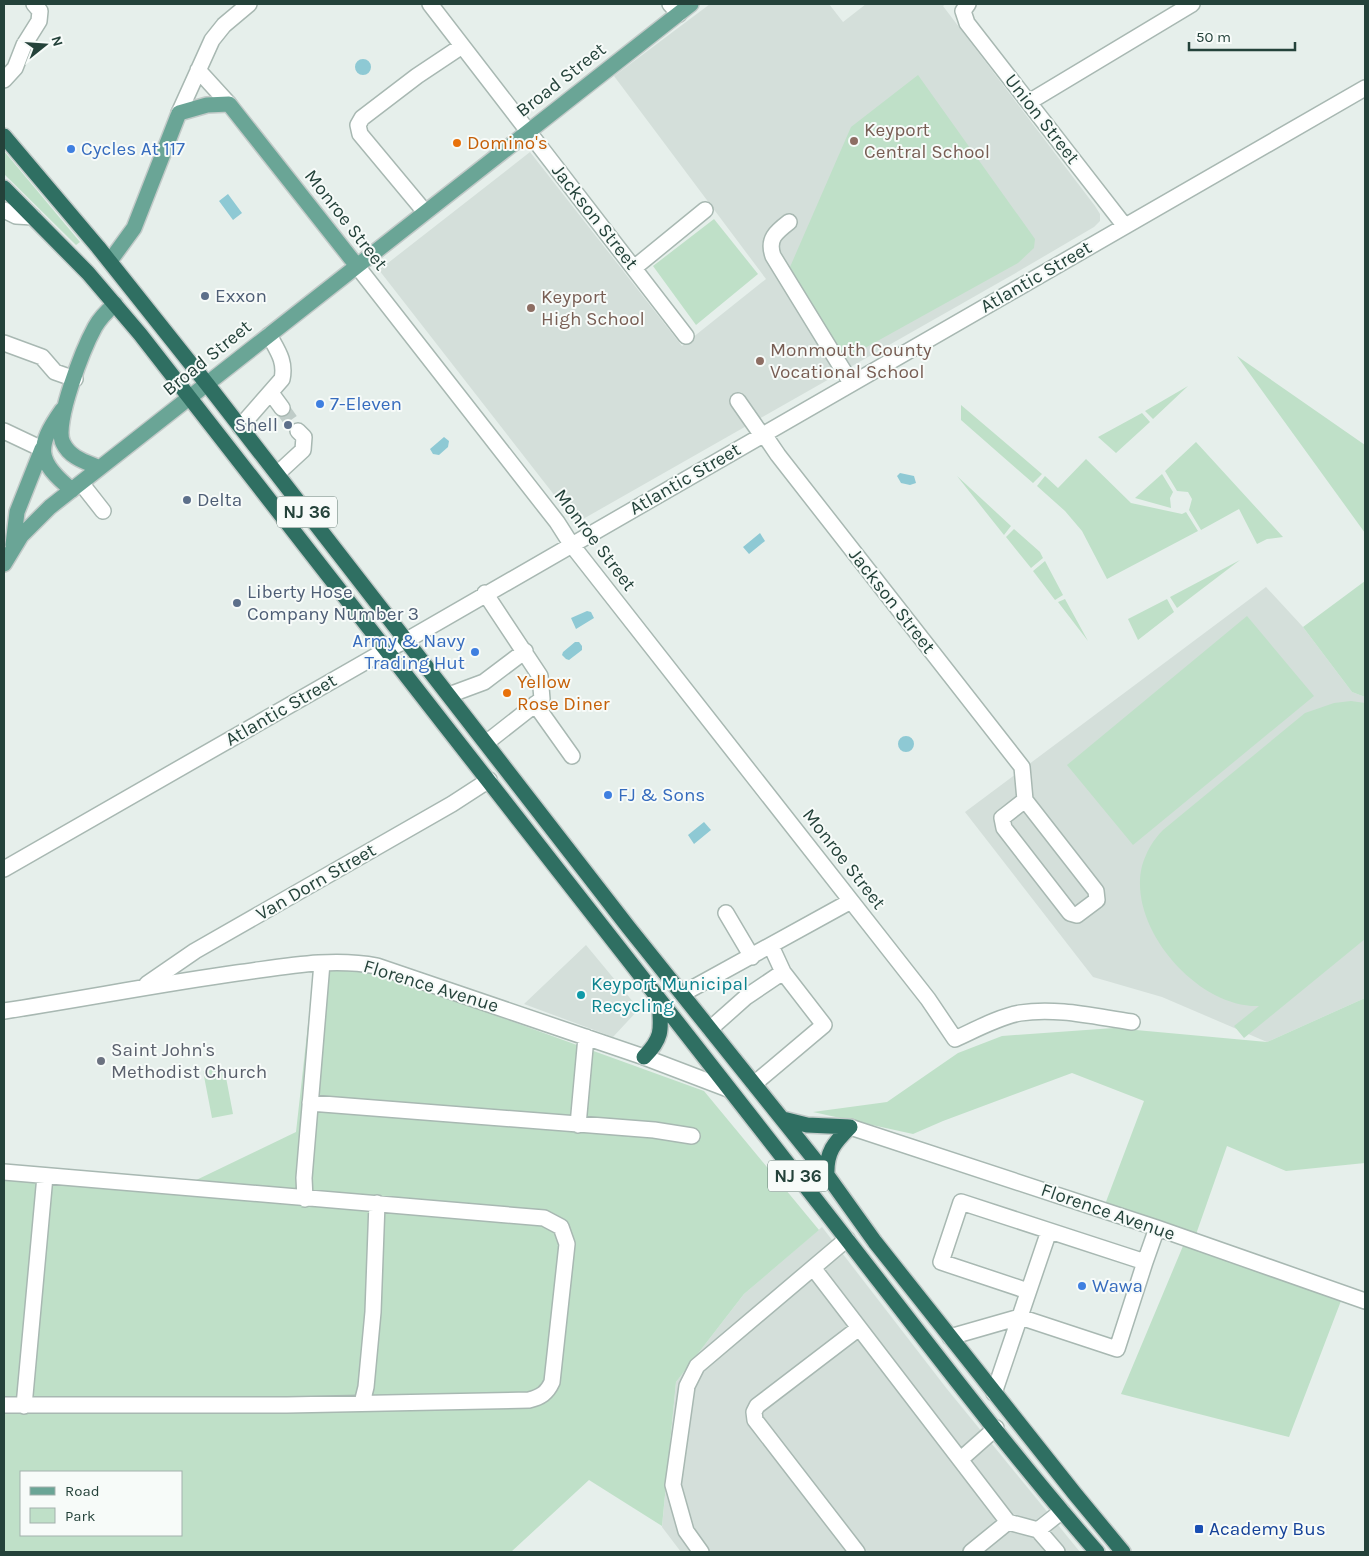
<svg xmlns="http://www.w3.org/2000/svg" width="1369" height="1556" viewBox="0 0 1369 1556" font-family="Karla,sans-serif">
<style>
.built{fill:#d4dfda}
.green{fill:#bfe0c8;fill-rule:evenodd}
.water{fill:#8ec9d4}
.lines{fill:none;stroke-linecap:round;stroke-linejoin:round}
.minor-tunnel{stroke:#bfccc8;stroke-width:15;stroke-dasharray:15 8;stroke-linecap:butt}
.minor-casing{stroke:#a8b8b2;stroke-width:18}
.major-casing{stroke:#c2cac8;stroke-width:18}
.highway-casing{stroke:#c2cac8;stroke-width:18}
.minor{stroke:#fff;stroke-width:15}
.major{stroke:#6aa596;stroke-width:15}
.highway{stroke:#2f6f62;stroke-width:15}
.education-dot{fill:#8d6e63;stroke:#f7fbf9;stroke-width:2}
.food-dot{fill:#e8710a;stroke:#f7fbf9;stroke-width:2}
.shop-dot{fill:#3f7fe0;stroke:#f7fbf9;stroke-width:2}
.service-dot{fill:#5c6f8a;stroke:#f7fbf9;stroke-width:2}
.culture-dot{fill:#0f9aa8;stroke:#f7fbf9;stroke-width:2}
.worship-dot{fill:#6b7280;stroke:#f7fbf9;stroke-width:2}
.transit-dot{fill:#1a4fb4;stroke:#f7fbf9;stroke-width:2}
.labels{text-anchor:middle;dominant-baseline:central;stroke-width:4;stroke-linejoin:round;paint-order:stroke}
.shield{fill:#f7fbf9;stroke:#637a73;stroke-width:1}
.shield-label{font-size:18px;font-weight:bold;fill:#24423a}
.street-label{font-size:19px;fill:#24423a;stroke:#f7fbf9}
.education-label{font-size:19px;fill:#785e54;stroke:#f7fbf9;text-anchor:start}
.food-label{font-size:19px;fill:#c56008;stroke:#f7fbf9;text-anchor:start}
.shop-label{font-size:19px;fill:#366cbe;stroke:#f7fbf9;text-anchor:start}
.service-label{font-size:19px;fill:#4e5e75;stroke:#f7fbf9;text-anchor:start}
.culture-label{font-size:19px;fill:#0d838f;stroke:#f7fbf9;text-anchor:start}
.worship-label{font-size:19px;fill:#5b616d;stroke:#f7fbf9;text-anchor:start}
.transit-label{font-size:19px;fill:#164399;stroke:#f7fbf9;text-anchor:start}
</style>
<rect width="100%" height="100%" fill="#e6efeb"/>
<!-- built -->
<path class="built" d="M 710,4 L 829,4 L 843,22 L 866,4 L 946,4 L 943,6 L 1095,206 L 1100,214 L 1100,221 L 1094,227 L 1014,274 L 576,523 L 379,270 L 530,152 L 682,346 L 766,279 L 614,76 Z
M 1266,587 L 1303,627 L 1352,692 L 1365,697 L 1365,998 L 1267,1042 L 1162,997 L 1093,977 L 965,812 Z
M 586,945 L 639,1009 L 613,1037 L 524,1004 Z
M 822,1227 L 947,1389 L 1080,1552 L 681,1552 L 662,1527 L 676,1382 L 744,1294 Z"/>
<!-- green -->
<path class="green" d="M 918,75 L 1035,239 L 1034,248 L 1018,263 L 845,359 L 790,267 L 851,127 Z
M 4,151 L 80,242 L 76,245 L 4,174 Z
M 714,219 L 758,274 L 696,325 L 653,266 Z
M 1237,356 L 1365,445 L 1365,533 Z
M 1188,386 L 1153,419 L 1145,411 Z
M 961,405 L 1042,474 L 1033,483 L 961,420 Z
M 1142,413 L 1150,422 L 1116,453 L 1098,437 Z
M 1196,442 L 1283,537 L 1267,539 L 1257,544 L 1239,509 L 1201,530 L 1189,510 L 1192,499 L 1188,492 L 1177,491 L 1165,471 Z
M 1086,459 L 1131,503 L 1182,514 L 1186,512 L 1198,531 L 1107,579 L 1082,531 L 1065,511 L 1037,486 L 1045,476 L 1058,488 Z
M 1162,474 L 1173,492 L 1170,498 L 1171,508 L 1135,498 Z
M 957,476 L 1011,526 L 1004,535 Z
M 1014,529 L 1040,552 L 1043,558 L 1031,568 L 1006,537 Z
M 1240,560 L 1177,608 L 1170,597 Z
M 1045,561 L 1063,595 L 1055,600 L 1033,571 Z
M 1365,581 L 1365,697 L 1352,692 L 1303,627 Z
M 1065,599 L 1088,641 L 1058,602 Z
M 1167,599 L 1174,612 L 1138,640 L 1128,619 Z
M 1247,616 L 1314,696 L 1133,845 L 1067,765 Z
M 1351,701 L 1365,703 L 1365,939 L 1244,1038 L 1234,1026 L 1259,1006 C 1197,1008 1127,927 1142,866 C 1146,852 1153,840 1163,830 L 1305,713 L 1334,703 Z
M 343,960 L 704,1091 L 819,1230 L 744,1294 L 676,1382 L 662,1526 L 589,1480 L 511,1552 L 4,1552 L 4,1169 L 188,1184 L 296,1132 L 315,962 ZM 21,1472 L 181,1472 L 181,1535 L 21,1535 Z
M 1365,998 L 1365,1163 L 1286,1171 L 1227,1146 L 1194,1240 L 1344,1293 L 1289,1437 L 1121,1394 L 1183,1246 L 1104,1207 L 1144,1101 L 1072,1073 L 943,1121 L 913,1134 L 813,1112 L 887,1102 L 958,1053 L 1002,1036 L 1114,1028 L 1267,1042 Z
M 224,1067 L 233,1114 L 212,1118 L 203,1071 Z"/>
<!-- water -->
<path class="water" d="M355 67a8 8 0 1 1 16 0a8 8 0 1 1-16 0Z
M 228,194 L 242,213 L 233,220 L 219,201 Z
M 444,437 L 449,441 L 448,447 L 439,455 L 433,454 L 430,449 Z
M 900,473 L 914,476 L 916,483 L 910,485 L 901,483 L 897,476 Z
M 760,533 L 765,541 L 749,554 L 743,547 Z
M 587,611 L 591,612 L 594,618 L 576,629 L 571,618 Z
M 575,642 L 579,642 L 582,646 L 582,650 L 569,660 L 566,659 L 562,655 L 563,652 Z
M898 744a8 8 0 1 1 16 0a8 8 0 1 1-16 0Z
M 704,822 L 711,830 L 694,844 L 688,835 Z"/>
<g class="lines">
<!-- minor-tunnel -->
<path class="minor-tunnel" d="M 282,408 L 298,431"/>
<defs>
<path id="minor" d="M 430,4 L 686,336
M 670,4 L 679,14
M 968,4 L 963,11 L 967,23 L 1124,225
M 198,70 L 229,104
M 4,80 L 15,68 L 24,45 L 39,21 L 40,11 L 34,4
M 1029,102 L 1192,4
M 179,113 L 212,40 L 224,25 L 249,4
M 4,210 L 16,216 L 33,217
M 425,212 L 360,134 L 358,125 L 362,118 L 417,76 L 462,46
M 789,222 C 776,232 767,239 773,256 L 851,383
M 357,266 L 557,522 L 571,544 L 928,999 L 955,1039 C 975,1030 998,1017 1020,1013 C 1057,1007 1096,1017 1132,1022
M 634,268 L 705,210
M 4,343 L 42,357 L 55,372 L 75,379
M 271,393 L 282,408
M 738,401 L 761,434
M 240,427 L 282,379 C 286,361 277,350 269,335
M 4,431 L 42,449
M 763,433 L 778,455 L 1022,767 L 1025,800 L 1096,891 L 1097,900 L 1077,915 L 1070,913 L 1004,828 L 1002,818 L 1025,800
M 277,474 L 303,450 L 304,437 L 298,431
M 81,483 L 103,511
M 485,593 L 540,676 L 542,699 L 486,743
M 449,695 L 484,682 L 525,651
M 535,704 L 572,756
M 4,869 L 386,650 L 407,640 L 1365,88
M 726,913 L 752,957
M 771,946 L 783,972
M 147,984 L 195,951 L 452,804 L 489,780
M 682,994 L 851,901
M 4,1011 C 82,999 159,984 237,973 C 283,967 331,957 377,966 L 644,1057 L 728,1089
M 710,1029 L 746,997 L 783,972 L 824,1025 L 754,1084
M 310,1103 L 654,1130 L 692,1136
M 578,1125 L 586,1037
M 850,1127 L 1157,1228 L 1365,1301
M 4,1172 L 544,1218 L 561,1227 L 567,1244 L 552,1382 C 547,1393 541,1397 529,1400 L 287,1405 L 4,1405
M 305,1199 L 304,1178 L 322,963
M 1145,1262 L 1157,1228
M 814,1269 L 1008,1522 L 1038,1530 L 1057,1552
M 950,1337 L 1020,1317 L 1117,1349 L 1145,1262 L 961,1202 L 941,1262 L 1028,1291
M 994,1393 L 1049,1231
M 362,1403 L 366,1387 L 373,1312 L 377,1203
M 24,1406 L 45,1176
M 961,1459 L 996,1428
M 1038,1530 L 1062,1511
M 701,1552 L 686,1531 L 673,1485 L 687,1386 L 697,1366 L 847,1239
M 857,1552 L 755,1420 L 754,1412 L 757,1406 L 859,1328
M 971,1552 L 1008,1522"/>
<path id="major" d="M 110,261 L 134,228 L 179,113 L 207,105 L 229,104 L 357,266
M 62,410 C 36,447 36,461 72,490
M 100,468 C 86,462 70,458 63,443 C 53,424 84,347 95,327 C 100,318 107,311 115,304
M 13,545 L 17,512 L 42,449
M 4,564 L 21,536 L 50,507 L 691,4"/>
<path id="highway" d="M 4,136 L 98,247 L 207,384 L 629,928 L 827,1175 L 875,1242 L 1075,1494 L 1123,1552
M 4,188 L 88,273 L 140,334 C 362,618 583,904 806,1187 C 902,1309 995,1435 1097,1552
M 644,1057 C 664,1037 661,1028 659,1001
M 783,1119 L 807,1125 L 850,1127
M 827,1175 C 826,1152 834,1143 850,1127"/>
</defs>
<!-- minor casing -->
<use href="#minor" class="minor-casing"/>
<!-- major casing -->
<use href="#major" class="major-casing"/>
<!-- highway casing -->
<use href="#highway" class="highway-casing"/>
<!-- minor -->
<use href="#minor" class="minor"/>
<!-- major -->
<use href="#major" class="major"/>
<!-- highway -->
<use href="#highway" class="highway"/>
</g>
<!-- markers -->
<g class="education-dot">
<circle cx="854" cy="141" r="5"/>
<circle cx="531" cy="308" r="5"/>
<circle cx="760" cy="361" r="5"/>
</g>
<g class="food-dot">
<circle cx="457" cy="143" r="5"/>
<circle cx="507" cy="693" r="5"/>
</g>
<g class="shop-dot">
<circle cx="71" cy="149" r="5"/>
<circle cx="320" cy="404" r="5"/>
<circle cx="475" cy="652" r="5"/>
<circle cx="608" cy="795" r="5"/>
<circle cx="1082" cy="1286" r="5"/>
</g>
<g class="service-dot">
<circle cx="205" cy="296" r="5"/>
<circle cx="288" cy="425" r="5"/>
<circle cx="187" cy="500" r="5"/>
<circle cx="237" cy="603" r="5"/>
</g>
<circle class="culture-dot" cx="581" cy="995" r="5"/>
<circle class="worship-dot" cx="101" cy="1061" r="5"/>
<rect class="transit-dot" x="1194" y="1524" width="10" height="10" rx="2.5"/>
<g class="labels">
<!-- shield labels -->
<g class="shield">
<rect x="277" y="496.5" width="60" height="31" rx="4"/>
<rect x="768" y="1160.5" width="60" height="31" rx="4"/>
</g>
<g class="shield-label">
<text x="307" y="512">NJ 36</text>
<text x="798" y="1176">NJ 36</text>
</g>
<!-- street labels -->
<g class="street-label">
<text transform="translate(561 80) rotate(-38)">Broad Street</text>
<text transform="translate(1042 119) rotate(52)">Union Street</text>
<text transform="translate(595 217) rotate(52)">Jackson Street</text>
<text transform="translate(346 220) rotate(52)">Monroe Street</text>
<text transform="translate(1036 277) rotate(-30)">Atlantic Street</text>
<text transform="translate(207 358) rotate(-39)">Broad Street</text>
<text transform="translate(685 479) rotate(-30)">Atlantic Street</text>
<text transform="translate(595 540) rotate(53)">Monroe Street</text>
<text transform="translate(892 601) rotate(52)">Jackson Street</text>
<text transform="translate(281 710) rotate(-30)">Atlantic Street</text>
<text transform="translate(844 859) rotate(52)">Monroe Street</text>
<text transform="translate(316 882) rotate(-30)">Van Dorn Street</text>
<text transform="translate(431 986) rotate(17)">Florence Avenue</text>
<text transform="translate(1108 1212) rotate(19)">Florence Avenue</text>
</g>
<!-- education labels -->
<g class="education-label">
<text x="864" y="130">Keyport<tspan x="864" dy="22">Central School</tspan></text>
<text x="541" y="297">Keyport<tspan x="541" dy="22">High School</tspan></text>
<text x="770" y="350">Monmouth County<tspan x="770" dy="22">Vocational School</tspan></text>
</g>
<!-- food labels -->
<g class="food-label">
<text x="467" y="143">Domino's</text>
<text x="517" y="682">Yellow<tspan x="517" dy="22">Rose Diner</tspan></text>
</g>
<!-- shop labels -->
<g class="shop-label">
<text x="81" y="149">Cycles At 117</text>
<text x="330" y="404">7-Eleven</text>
<text x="465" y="641" text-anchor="end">Army &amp; Navy<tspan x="465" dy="22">Trading Hut</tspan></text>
<text x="618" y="795">FJ &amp; Sons</text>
<text x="1092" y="1286">Wawa</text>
</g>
<!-- service labels -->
<g class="service-label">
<text x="215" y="296">Exxon</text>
<text x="278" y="425" text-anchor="end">Shell</text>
<text x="197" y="500">Delta</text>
<text x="247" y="592">Liberty Hose<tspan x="247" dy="22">Company Number 3</tspan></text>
</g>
<!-- culture labels -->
<g class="culture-label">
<text x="591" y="984">Keyport Municipal<tspan x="591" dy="22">Recycling</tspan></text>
</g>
<!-- worship labels -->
<g class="worship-label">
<text x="111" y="1050">Saint John's<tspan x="111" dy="22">Methodist Church</tspan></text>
</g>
<!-- transit labels -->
<g class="transit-label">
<text x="1209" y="1529">Academy Bus</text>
</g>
</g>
<!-- border -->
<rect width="1369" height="1556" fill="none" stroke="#24423a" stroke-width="10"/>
<!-- legend -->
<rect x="20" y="1471" width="162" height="65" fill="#f7fbf9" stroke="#a3b1ad"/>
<rect x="30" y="1487" width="25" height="8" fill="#6aa596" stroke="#a3b1ad"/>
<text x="65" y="1496" font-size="15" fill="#24423a">Road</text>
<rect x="30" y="1508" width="25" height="15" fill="#bfe0c8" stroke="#a3b1ad"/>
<text x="65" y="1521" font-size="15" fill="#24423a">Park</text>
<!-- north arrow -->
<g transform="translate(45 45) rotate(73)" stroke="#f7fbf9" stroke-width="4" paint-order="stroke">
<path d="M0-4L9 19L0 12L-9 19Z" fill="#24423a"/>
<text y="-8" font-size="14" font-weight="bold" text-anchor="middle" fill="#24423a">N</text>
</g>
<!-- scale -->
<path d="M1189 42v8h106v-8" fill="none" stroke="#24423a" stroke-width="2.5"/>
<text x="1196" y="42" font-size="15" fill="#24423a" stroke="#f7fbf9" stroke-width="4" paint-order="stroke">50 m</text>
</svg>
